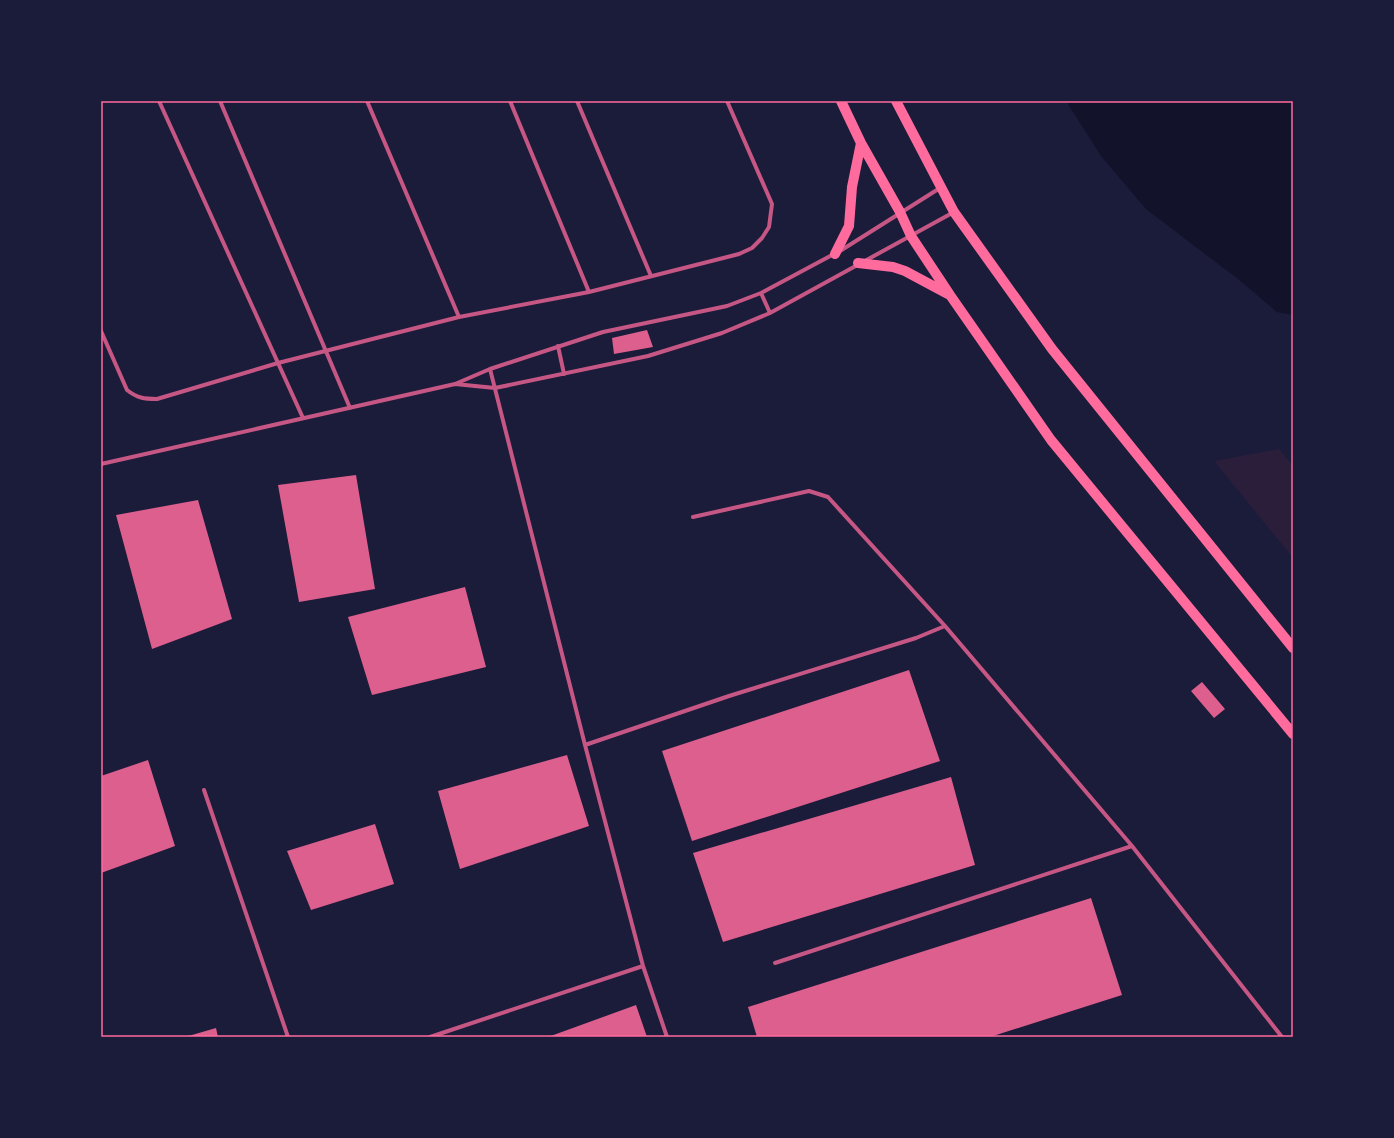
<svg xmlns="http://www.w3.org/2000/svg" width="1394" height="1138" viewBox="0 0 1394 1138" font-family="'Work Sans',sans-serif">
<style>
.green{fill:#2a1e3b}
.water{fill:#12122b}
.building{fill:#dd5f8e}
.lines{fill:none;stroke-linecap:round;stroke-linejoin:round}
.minor{stroke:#c65784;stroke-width:4}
.primary{stroke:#ff6b9d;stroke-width:10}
.neatline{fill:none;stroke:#ff6b9d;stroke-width:1.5}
</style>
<rect width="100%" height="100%" fill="#1b1b3a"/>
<!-- green -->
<path class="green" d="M 1279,449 L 1293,466 L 1293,558 L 1214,461 Z"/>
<!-- water -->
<path class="water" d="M 1066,101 L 1293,101 L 1293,315 L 1277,312 L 1238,279 L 1146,209 L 1101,156 Z"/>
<!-- building -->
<path class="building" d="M 647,330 L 653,347 L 614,354 L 612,338 Z
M 356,475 L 375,589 L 299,602 L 278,485 Z
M 198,500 L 232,619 L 152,649 L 116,515 Z
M 465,587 L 486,667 L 372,695 L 348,617 Z
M 909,670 L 940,761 L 692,841 L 662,751 Z
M 1202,682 L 1225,709 L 1214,718 L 1191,691 Z
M 567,755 L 589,826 L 460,869 L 438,791 Z
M 148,760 L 175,846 L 101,873 L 101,776 Z
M 951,777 L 975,865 L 723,942 L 693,853 Z
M 375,824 L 394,884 L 311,910 L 287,851 Z
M 1091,898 L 1122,995 L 990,1037 L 757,1037 L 748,1007 Z
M 636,1005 L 647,1037 L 548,1037 Z
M 216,1028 L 218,1037 L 185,1037 Z"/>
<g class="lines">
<!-- minor -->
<path class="minor" d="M 159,101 L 303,418
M 220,101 L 350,408
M 367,101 L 459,317
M 510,101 L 589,292
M 577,101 L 651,276
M 840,251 L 940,188
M 761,293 L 770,313
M 101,331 L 127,390 C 137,398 144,399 157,399 L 278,363 L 459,317 L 589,292 L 739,254 L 752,248 L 762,238 L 769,227 L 772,204 L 727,101
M 558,346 L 564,374
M 490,369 L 585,745 L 643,966 L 667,1037
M 455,384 L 495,388 L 648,356 L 722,333 L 770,313 L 954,212
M 101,464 L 455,384 L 490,369 L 603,332 L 727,306 L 761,293 L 834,254
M 693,517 L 809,491 L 828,497 L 945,626 L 1132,846 L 1282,1037
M 585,745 L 729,696 L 916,638 L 945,626
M 204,790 L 288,1037
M 775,963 L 1132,846
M 430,1037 L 643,966"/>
<!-- primary -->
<path class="primary" d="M 841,101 L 861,143 L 900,212 L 911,236 L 950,295 L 1051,440 L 1293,734
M 896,101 L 954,212 L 1052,349 L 1293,648
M 835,254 L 849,226 L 852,187 L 861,143
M 858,263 L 893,267 L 905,271 L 948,294"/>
</g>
<!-- border -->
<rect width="1394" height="1138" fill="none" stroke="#1b1b3a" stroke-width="204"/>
<rect x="102" y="102" width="1190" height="934" class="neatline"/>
</svg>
